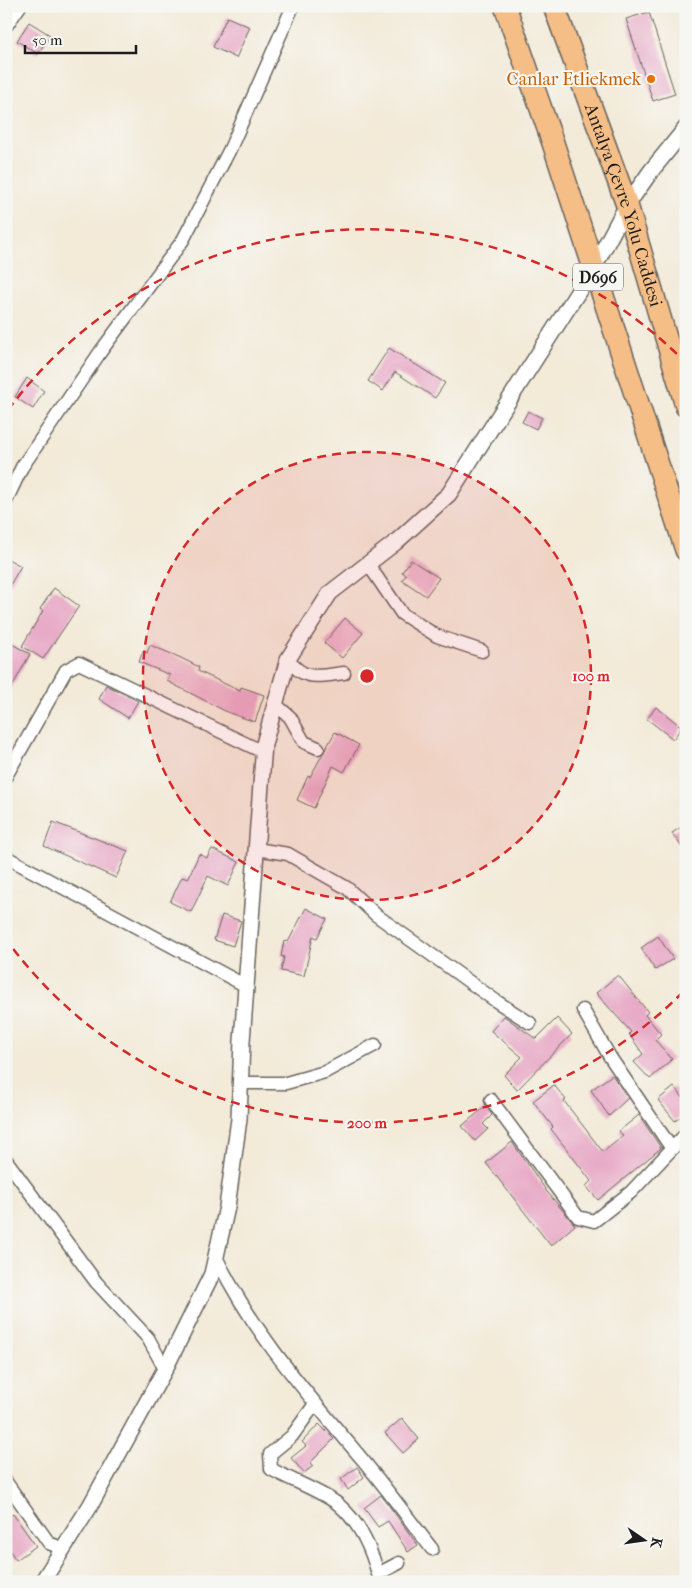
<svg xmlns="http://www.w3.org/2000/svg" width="692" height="1588" viewBox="0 0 692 1588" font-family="'IM FELL French Canon',serif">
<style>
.building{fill:#e8abc7}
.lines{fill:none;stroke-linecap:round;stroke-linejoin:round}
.minor-casing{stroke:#67645e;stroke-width:15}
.tertiary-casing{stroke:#67645e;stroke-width:18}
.trunk-casing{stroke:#67645e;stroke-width:24}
.minor{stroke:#fff;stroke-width:12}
.tertiary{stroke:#fff;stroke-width:15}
.trunk{stroke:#f6be87;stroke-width:21}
.ring{fill:none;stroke:#d62828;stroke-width:2.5;stroke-dasharray:9 6}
.food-dot{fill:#e8710a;stroke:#f6f6f2;stroke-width:2}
.labels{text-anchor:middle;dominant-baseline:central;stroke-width:4;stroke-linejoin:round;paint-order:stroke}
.shield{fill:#f6f6f2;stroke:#5d5d5c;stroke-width:1}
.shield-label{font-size:16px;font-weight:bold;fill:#1c1c1c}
.food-label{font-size:18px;fill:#c56008;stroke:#f6f6f2;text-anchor:end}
.street-label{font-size:18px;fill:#1c1c1c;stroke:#f6f6f2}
.centre{fill:#d62828;stroke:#f6f6f2;stroke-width:2.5}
.ring-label{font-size:15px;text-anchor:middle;font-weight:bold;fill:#d62828;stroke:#f6f6f2;stroke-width:4;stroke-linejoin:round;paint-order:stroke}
</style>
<rect width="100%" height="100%" fill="#f6f6f2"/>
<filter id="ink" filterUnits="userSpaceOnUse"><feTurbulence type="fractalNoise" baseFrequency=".02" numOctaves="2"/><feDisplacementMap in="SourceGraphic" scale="10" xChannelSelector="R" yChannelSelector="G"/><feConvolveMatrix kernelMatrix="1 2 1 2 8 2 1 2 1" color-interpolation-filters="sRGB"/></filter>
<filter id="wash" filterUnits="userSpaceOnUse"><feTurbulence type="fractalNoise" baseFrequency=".0096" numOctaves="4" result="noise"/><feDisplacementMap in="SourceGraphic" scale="20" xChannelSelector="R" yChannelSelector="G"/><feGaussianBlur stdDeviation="1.12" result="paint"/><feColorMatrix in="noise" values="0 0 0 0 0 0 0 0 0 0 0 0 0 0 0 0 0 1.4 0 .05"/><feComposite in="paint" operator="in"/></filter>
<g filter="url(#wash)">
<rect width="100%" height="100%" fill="#f3ead8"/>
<g id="blocks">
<!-- building -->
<path class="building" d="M 649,12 L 675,94 L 653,101 L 626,19 Z
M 227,17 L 250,27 L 236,58 L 213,47 Z
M 29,22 L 50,35 L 38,54 L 17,41 Z
M 389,348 L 445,383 L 435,398 L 395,372 L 383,391 L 368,381 Z
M 27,378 L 44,391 L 33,409 L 15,397 Z
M 528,411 L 542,418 L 536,429 L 522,422 Z
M 6,558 L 21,566 L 6,592 Z
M 411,560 L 439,578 L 426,596 L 402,580 L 406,575 L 402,572 Z
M 54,588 L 79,606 L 43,659 L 22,646 L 43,611 L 40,609 Z
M 345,618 L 363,633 L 342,658 L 324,643 Z
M 12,644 L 30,654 L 6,698 L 6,654 Z
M 150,645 L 179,657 L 199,667 L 198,671 L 240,691 L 241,687 L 264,695 L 255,722 L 227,712 L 167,681 L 170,675 L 139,662 L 143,651 L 147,653 Z
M 106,685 L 138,701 L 128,718 L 99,699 Z
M 656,707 L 682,727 L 673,739 L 647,719 Z
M 335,732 L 359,745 L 344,772 L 333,766 L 314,808 L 297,800 L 308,776 L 310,777 Z
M 53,822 L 128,851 L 116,878 L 44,846 Z
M 686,824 L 686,853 L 672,833 Z
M 212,849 L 239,862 L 228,886 L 208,876 L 191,912 L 170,902 L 182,877 L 188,879 L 199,854 L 207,858 Z
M 306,908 L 327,919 L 317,938 L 313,936 L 304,976 L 281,971 L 284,957 L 281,956 L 284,941 L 288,942 Z
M 222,915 L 241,921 L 233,946 L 214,940 Z
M 658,936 L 673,959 L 655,970 L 641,948 Z
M 618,975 L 648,1012 L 645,1015 L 661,1034 L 655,1040 L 672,1059 L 650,1079 L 634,1062 L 643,1054 L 629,1034 L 631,1032 L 596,993 Z
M 504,1016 L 536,1039 L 557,1018 L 572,1034 L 517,1090 L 504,1075 L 522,1057 L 491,1031 Z
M 612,1075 L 628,1098 L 609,1116 L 591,1090 Z
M 554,1085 L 566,1100 L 564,1101 L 603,1152 L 623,1136 L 619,1131 L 639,1115 L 661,1148 L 598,1200 L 586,1186 L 591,1181 L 551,1129 L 553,1127 L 533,1101 Z
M 674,1087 L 686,1101 L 686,1113 L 675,1121 L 658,1100 Z
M 486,1106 L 492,1115 L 483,1124 L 488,1129 L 475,1141 L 462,1126 Z
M 512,1142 L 548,1193 L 575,1225 L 551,1246 L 486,1163 Z
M 402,1418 L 419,1439 L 403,1453 L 385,1433 Z
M 319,1424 L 334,1439 L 310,1463 L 313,1466 L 304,1473 L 291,1458 L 306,1446 L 302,1442 Z
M 357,1467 L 364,1477 L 348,1490 L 341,1479 Z
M 381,1495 L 418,1545 L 408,1552 L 388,1521 L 378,1527 L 364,1508 Z
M 13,1514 L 36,1546 L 16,1560 L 6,1545 L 6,1519 Z"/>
</g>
</g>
<g filter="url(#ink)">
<use href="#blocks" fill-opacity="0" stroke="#67645e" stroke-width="1"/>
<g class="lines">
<defs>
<path id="minor" d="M 6,26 L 20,6
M 6,501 L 22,467 L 101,351 L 183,240 L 230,149 L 293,6
M 368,564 L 402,614 L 437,636 L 482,651
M 288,659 C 304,682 319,676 344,673
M 275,704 L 290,717 L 304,742 L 318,748
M 6,776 L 66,670 L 79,663 L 263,752
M 256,849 L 288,854 L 347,888 L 376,915 L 496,1001 L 530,1023
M 6,857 L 246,986
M 583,1010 L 610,1057 L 672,1149
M 240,1083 L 286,1083 L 325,1072 L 375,1045
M 491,1100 L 578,1217 L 594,1221 L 631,1192 L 686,1134
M 6,1160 L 96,1282 L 148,1338 L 165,1369
M 216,1257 C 255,1336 306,1392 362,1459 C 386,1488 409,1519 432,1549
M 315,1404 L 292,1436 L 270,1454 L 271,1469 C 288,1479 326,1493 339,1505 C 360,1523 371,1548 378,1574 L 399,1563
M 6,1482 L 49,1543 L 63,1549"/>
<path id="tertiary" d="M 42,1582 L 90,1506 L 165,1369 L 212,1274 L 227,1207 L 239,1119 L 242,1041 L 264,744 L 288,659 L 330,593 L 396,542 L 449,494 L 594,267 L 627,205 L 651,171 L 686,128"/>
<g id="trunk">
<path d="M 505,6 L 553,143 L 686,550"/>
<path id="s1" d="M 554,6 L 627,205 L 686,406"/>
</g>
</defs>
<!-- minor casing -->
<use href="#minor" class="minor-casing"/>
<!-- tertiary casing -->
<use href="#tertiary" class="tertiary-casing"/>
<!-- trunk casing -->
<use href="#trunk" class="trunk-casing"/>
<!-- minor -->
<use href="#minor" class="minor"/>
<!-- tertiary -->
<use href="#tertiary" class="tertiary"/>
<!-- trunk -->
<use href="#trunk" class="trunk"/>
</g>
</g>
<!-- distance rings -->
<circle cx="367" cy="676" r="224" fill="#d62828" fill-opacity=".12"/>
<g class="ring">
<circle cx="367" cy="676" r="224"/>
<path d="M683 992A447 447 0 0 1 8 942M8 410A447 447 0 0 1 683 360"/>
</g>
<!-- markers -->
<circle class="food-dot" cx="651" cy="79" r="5"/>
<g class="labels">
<!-- shield labels -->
<rect class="shield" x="573" y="263.5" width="50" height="27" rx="4"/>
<g class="shield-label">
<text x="598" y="277">D696</text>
</g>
<!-- food labels -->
<g class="food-label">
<text x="641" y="79">Canlar Etliekmek</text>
</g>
<!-- street labels -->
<g class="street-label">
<text stroke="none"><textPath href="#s1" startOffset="211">Antalya Çevre Yolu Caddesi</textPath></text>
</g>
</g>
<circle cx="367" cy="676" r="8" class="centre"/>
<g class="ring-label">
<text x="591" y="681">100 m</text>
<text x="367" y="1128">200 m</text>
</g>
<!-- margin -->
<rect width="692" height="1588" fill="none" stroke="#f6f6f2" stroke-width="25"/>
<!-- north arrow -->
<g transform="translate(644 1540) rotate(103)" stroke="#f6f6f2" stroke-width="4" paint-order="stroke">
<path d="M0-4L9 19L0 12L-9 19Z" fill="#1c1c1c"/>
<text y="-8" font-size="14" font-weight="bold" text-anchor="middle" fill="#1c1c1c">K</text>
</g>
<!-- scale -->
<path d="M25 45v8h111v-8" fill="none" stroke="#1c1c1c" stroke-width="2.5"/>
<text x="32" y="45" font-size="15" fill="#1c1c1c" stroke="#f6f6f2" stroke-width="4" paint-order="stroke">50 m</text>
</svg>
